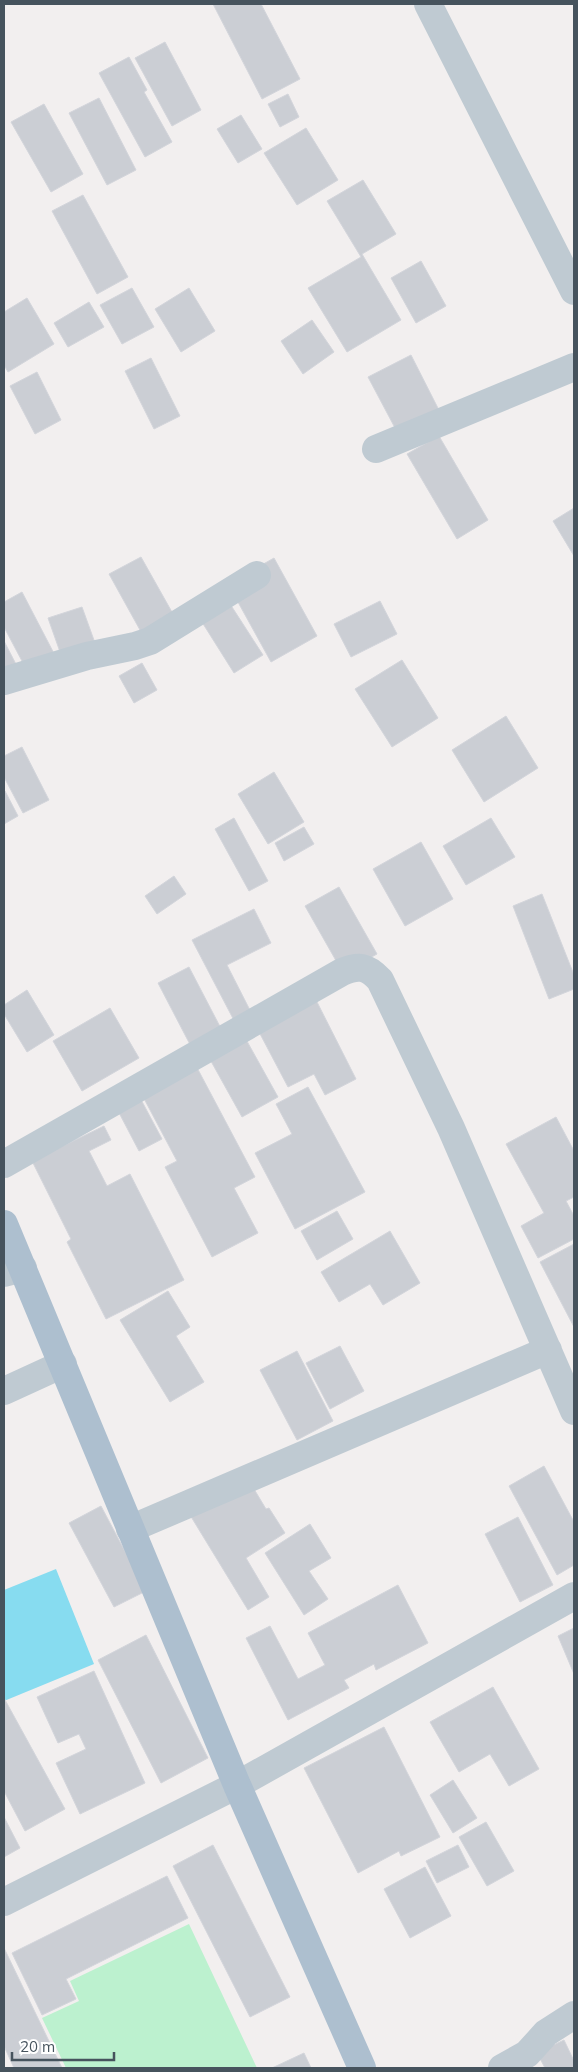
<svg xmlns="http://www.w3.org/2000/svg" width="578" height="2072" viewBox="0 0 578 2072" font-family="Mulish,sans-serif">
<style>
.green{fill:#bcf1cf}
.water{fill:#87dcf0}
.building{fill:#cbced4;stroke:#d3d5db}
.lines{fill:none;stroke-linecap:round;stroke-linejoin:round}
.street{stroke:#bfcad2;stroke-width:28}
.primary{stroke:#adbfcf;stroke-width:28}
</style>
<rect width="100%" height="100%" fill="#f2efef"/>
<!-- green -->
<path class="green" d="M 189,1924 L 257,2068 L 66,2068 L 42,2018 L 79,2001 L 70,1981 Z"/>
<!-- water -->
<path class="water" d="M 56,1569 L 94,1664 L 4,1701 L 4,1590 Z"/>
<!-- building -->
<path class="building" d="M 213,4 L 261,4 L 300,79 L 262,99 Z
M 165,42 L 201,110 L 172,126 L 135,58 Z
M 129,57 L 147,90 L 144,92 L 172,142 L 145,157 L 99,73 Z
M 288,94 L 299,117 L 280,127 L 268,104 Z
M 99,98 L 136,170 L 107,185 L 69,113 Z
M 44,104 L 83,174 L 51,192 L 11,122 Z
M 241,115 L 262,149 L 238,163 L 217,129 Z
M 306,128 L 338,180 L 297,205 L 264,153 Z
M 363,180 L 396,234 L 362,254 L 401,320 L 347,352 L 308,288 L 361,257 L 327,201 Z
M 83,195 L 128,277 L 97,294 L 52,211 Z
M 421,261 L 446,306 L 416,323 L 391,278 Z
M 132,288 L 154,327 L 122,344 L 100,305 Z
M 189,288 L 215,331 L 181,352 L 155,309 Z
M 27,298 L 54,344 L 8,372 L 4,365 L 4,312 Z
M 89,302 L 104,327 L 68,347 L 54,323 Z
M 312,320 L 334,352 L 303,374 L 281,341 Z
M 411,355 L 445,422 L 403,443 L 368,377 Z
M 151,358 L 180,416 L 154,429 L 125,371 Z
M 37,372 L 61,420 L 35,434 L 10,386 Z
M 439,436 L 488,520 L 457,539 L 407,454 Z
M 574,508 L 574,556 L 553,521 Z
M 141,557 L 177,621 L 145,639 L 109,574 Z
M 274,558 L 317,636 L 271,662 L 228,584 Z
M 22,592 L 60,665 L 32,680 L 4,627 L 4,602 Z
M 223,593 L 263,655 L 234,673 L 195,611 Z
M 380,601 L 397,634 L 351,657 L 334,624 Z
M 82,607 L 99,654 L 65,666 L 48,618 Z
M 4,641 L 20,672 L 4,680 Z
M 402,660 L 438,718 L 392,747 L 355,689 Z
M 142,663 L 157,690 L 134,703 L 119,676 Z
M 506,716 L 538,768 L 484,802 L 452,750 Z
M 22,747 L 49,800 L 23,813 L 4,777 L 4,756 Z
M 274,772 L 304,822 L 268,844 L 238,794 Z
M 5,791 L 18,816 L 4,824 L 4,792 Z
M 234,818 L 268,881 L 249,891 L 215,829 Z
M 491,818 L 515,857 L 466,885 L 443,846 Z
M 304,827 L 314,844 L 284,861 L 275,843 Z
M 421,842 L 453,899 L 405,926 L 373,869 Z
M 174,876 L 186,894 L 157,914 L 145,896 Z
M 339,887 L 377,954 L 343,973 L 305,906 Z
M 542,894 L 574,975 L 574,989 L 549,999 L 513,906 Z
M 254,909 L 271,943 L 227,965 L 256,1022 L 239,1030 L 192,940 Z
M 189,967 L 227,1040 L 196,1056 L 158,983 Z
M 27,990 L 54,1035 L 27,1052 L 4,1014 L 4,1005 Z
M 316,1000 L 356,1079 L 325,1095 L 314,1074 L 288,1087 L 258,1030 Z
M 110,1008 L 139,1058 L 82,1091 L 53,1041 Z
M 243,1034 L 278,1097 L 242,1117 L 207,1054 Z
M 194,1062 L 255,1177 L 234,1188 L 258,1233 L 212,1257 L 165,1167 L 177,1161 L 140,1091 Z
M 308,1087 L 365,1192 L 295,1229 L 255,1153 L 292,1134 L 276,1104 Z
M 138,1094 L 162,1139 L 139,1151 L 116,1107 Z
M 556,1117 L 574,1151 L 574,1197 L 566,1201 L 574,1216 L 574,1239 L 538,1258 L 521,1226 L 544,1213 L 506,1144 Z
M 104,1126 L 111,1140 L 89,1151 L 107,1186 L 130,1174 L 184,1280 L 106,1319 L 67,1242 L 71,1239 L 32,1161 Z
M 337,1211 L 353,1239 L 317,1260 L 301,1231 Z
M 390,1231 L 420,1283 L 383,1305 L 370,1284 L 339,1302 L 321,1272 Z
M 574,1244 L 574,1327 L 540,1262 Z
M 168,1291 L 190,1327 L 176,1336 L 204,1382 L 170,1402 L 120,1320 Z
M 340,1346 L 364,1391 L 330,1409 L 306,1363 Z
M 297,1351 L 333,1421 L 297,1440 L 260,1370 Z
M 544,1466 L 574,1522 L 574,1565 L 557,1575 L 509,1486 Z
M 248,1479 L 266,1509 L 269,1508 L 285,1533 L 246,1558 L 269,1597 L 248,1610 L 190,1515 Z
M 101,1506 L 146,1591 L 114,1607 L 69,1523 Z
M 518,1517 L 553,1585 L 520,1602 L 485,1534 Z
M 310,1524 L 331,1558 L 309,1571 L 328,1599 L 304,1615 L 265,1553 Z
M 398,1585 L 428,1643 L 376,1670 L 374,1664 L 344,1680 L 349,1688 L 288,1720 L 246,1638 L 270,1626 L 298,1679 L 325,1665 L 308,1633 Z
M 574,1628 L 574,1674 L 558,1636 Z
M 146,1635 L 208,1758 L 161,1783 L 98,1660 Z
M 94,1671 L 145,1783 L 80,1814 L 56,1763 L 86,1749 L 79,1734 L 58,1743 L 37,1697 Z
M 493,1687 L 539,1769 L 509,1786 L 490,1754 L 459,1772 L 430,1722 Z
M 4,1698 L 65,1809 L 25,1831 L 4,1791 Z
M 384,1727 L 440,1837 L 401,1856 L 399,1851 L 358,1873 L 304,1768 Z
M 453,1780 L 477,1818 L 453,1833 L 430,1795 Z
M 4,1817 L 20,1848 L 4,1857 Z
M 486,1822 L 514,1871 L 487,1886 L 459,1837 Z
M 213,1845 L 290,1997 L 250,2017 L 173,1866 Z
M 458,1845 L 469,1867 L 437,1883 L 426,1861 Z
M 425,1867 L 451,1916 L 410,1938 L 384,1889 Z
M 167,1876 L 188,1918 L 66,1979 L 76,1999 L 42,2015 L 12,1953 Z
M 4,1948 L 62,2068 L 14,2068 L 4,2046 Z
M 564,2040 L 574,2061 L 574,2068 L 545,2068 L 537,2053 Z
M 304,2053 L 311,2068 L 272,2068 Z"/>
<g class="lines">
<!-- street -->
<path class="street" d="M 428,4 L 574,291
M 376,449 L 574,367
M 4,681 L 87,656 L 135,646 L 150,641 L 257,575
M 4,1164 L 342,972 C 359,965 367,966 380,980 L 451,1128 L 574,1411
M 4,1273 L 23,1268
M 4,1391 L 63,1364
M 130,1529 L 548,1350
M 4,1902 L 237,1785 L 574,1596
M 502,2068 L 527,2054 L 546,2033 L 574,2015"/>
<!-- primary -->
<path class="primary" d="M 4,1224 L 237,1785 L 362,2068"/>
</g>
<!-- border -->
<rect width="578" height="2072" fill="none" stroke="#46535d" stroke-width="10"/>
<!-- scale -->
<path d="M12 2052v8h102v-8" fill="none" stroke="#46535d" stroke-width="2.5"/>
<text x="20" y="2052" font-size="15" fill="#46535d" stroke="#ffffff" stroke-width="4" paint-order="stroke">20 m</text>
</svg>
